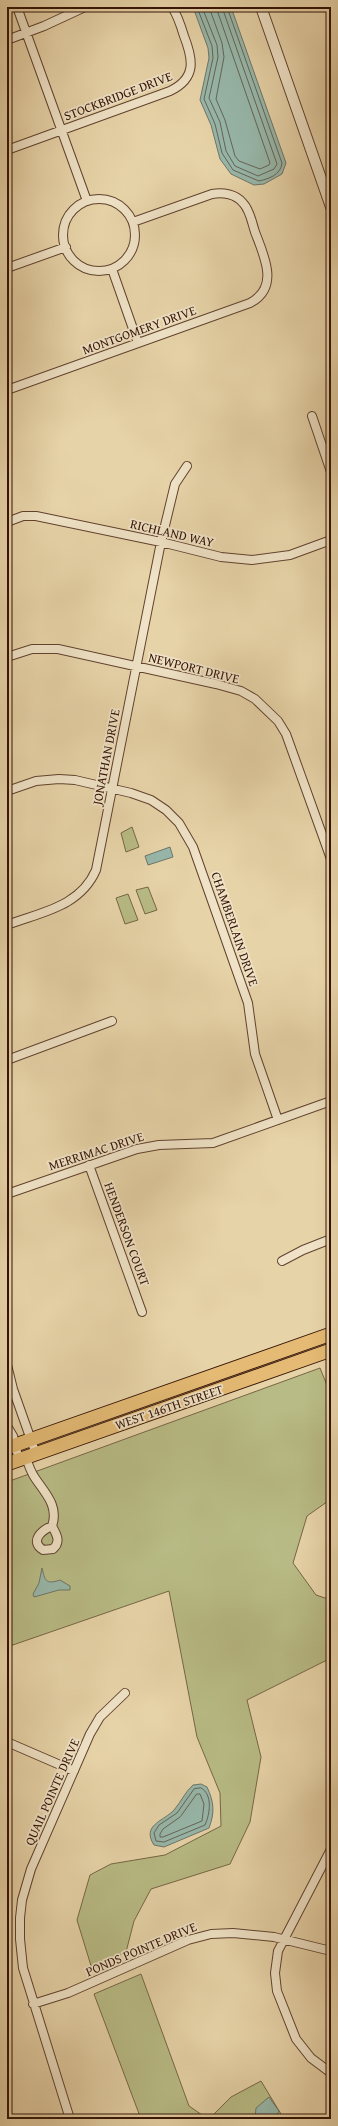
<svg xmlns="http://www.w3.org/2000/svg" width="338" height="2126" viewBox="0 0 338 2126" font-family="'Gentium Book Plus',serif">
<style>
.green{fill:#b8bb85;stroke:#766645}
.water{fill:#97b7aa;stroke:#6f7568}
.lines{fill:none;stroke-linecap:round;stroke-linejoin:round}
.shore{stroke:#656458;stroke-width:1}
.minor-casing{stroke:#60422e;stroke-width:10}
.tertiary-casing{stroke:#60422e;stroke-width:12}
.primary-casing{stroke:#331205;stroke-width:15}
.minor{stroke:#efe2c6;stroke-width:8}
.tertiary{stroke:#efe2c6;stroke-width:10}
.primary{stroke:#e4ba74;stroke-width:13}
.labels{text-anchor:middle;dominant-baseline:central;stroke-width:3.5;stroke-linejoin:round;paint-order:stroke}
.street-label{font-size:13px;fill:#331205;stroke:#efe2c6}
</style>
<rect width="100%" height="100%" fill="#e7d3a8"/>
<filter id="stains"><feTurbulence type="fractalNoise" baseFrequency=".005" numOctaves="4"/><feColorMatrix values="0 0 0 0 .2 0 0 0 0 .09 0 0 0 0 .02 0 0 0 .5 -.17"/></filter>
<radialGradient id="worn" r=".72"><stop offset=".6" stop-color="#630" stop-opacity="0"/><stop offset="1" stop-color="#630" stop-opacity=".3"/></radialGradient>
<!-- green -->
<path class="green" d="M 132,827 L 139,847 L 126,852 L 121,833 Z
M 148,887 L 157,910 L 145,914 L 136,890 Z
M 128,894 L 138,920 L 125,924 L 116,898 Z
M 320,1368 L 331,1395 L 331,1499 L 307,1516 L 293,1563 L 316,1595 L 331,1600 L 331,1658 L 247,1700 L 261,1757 L 250,1822 L 230,1864 L 151,1889 L 134,1921 L 126,1952 L 92,1969 L 77,1920 L 90,1875 L 111,1864 L 165,1855 L 221,1826 L 220,1793 L 197,1737 L 169,1591 L 7,1647 L 7,1482 Z
M 141,1974 L 189,2106 L 208,2119 L 141,2119 L 94,1994 Z
M 261,2081 L 284,2119 L 209,2119 L 231,2097 Z"/>
<!-- water -->
<path class="water" d="M 193,7 L 231,7 L 286,163 L 282,174 L 264,184 L 254,185 L 231,174 L 220,159 L 211,125 L 200,100 L 209,58 L 208,48 Z
M 170,847 L 173,857 L 148,865 L 145,856 Z
M 42,1568 C 45,1580 45,1585 60,1580 L 70,1586 L 70,1590 L 59,1590 L 34,1597 L 33,1594 L 39,1583 Z
M 201,1784 L 207,1787 C 214,1802 215,1812 209,1828 L 164,1847 L 154,1845 C 141,1825 164,1821 174,1810 C 181,1802 185,1792 193,1785 Z
M 269,2097 L 279,2111 L 275,2119 L 255,2119 L 256,2108 Z"/>
<g class="lines">
<!-- shore -->
<path class="shore" d="M 197,7 L 212,46 L 213,58 L 204,99 L 215,124 L 222,153 L 233,170 L 259,181 C 268,179 281,175 282,163 L 227,7
M 202,7 L 217,45 L 218,57 L 209,98 L 220,122 L 226,151 L 235,166 L 258,176 L 274,169 L 277,164 L 222,7
M 209,7 L 222,43 L 224,57 L 216,99 L 225,120 L 235,156 L 239,161 L 260,169 L 269,165 L 270,163 L 216,7
M 201,1788 C 213,1794 210,1814 205,1825 L 164,1842 L 156,1841 L 154,1833 L 159,1825 L 177,1813 L 194,1789 Z
M 197,1794 L 200,1794 L 204,1804 L 202,1821 L 163,1837 L 160,1837 L 160,1834 L 163,1829 L 180,1817 Z"/>
<defs>
<path id="minor" d="M 17,7 L 87,201
M 7,40 L 44,26 L 85,7
M 7,150 L 170,91 C 197,78 193,59 184,36 C 181,26 178,16 172,7
M63 235a36 36 0 1 1 72 0a36 36 0 1 1-72 0Z
M 7,268 L 66,247
M 112,269 L 138,343
M 7,390 L 250,303 C 280,287 264,256 255,232 C 252,223 250,210 243,203 C 236,194 223,192 212,194 L 133,222
M 312,416 L 331,472
M 7,522 L 23,516 L 36,516 L 161,542 L 221,557 L 252,560 L 290,555 L 331,540
M 7,657 L 32,649 L 58,649 L 216,684 L 241,691 L 255,699 L 278,721 L 286,734 L 331,859
M 7,791 L 36,781 L 59,779 L 75,780 L 131,793 L 151,800 L 166,810 L 179,823 L 193,847 L 248,1003 L 255,1054 L 278,1120
M 7,925 C 41,912 80,907 96,870 L 161,542 L 175,484 L 187,466
M 7,1060 L 112,1021
M 89,1165 L 142,1312
M 7,1194 L 137,1149 L 159,1145 L 213,1143 L 331,1101
M 282,1261 L 303,1250 L 331,1239
M 7,1316 L 7,1344
M 7,1365 L 13,1389 L 36,1454
M 7,1426 L 13,1436 L 19,1460
M 26,1457 C 28,1464 31,1472 35,1478 C 45,1493 59,1506 52,1526
M 52,1526 C 57,1535 61,1542 53,1549 L 43,1550 C 29,1541 42,1530 52,1526 Z
M 7,1742 L 74,1771
M 331,1849 L 278,1951 L 275,1973 L 277,1991 L 296,2039 L 311,2058 L 331,2073
M 33,2004 L 68,1993 L 188,1940 L 211,1934 L 233,1933 L 274,1937 L 331,1951
M 70,2119 L 23,1968 L 20,1939 L 20,1918 L 22,1900 L 31,1869 L 90,1734 L 100,1717 L 125,1693"/>
<path id="tertiary" d="M 261,7 L 331,207"/>
<path id="primary" d="M 7,1448 L 331,1334
M 7,1464 L 331,1350"/>
</defs>
<!-- minor casing -->
<use href="#minor" class="minor-casing"/>
<!-- tertiary casing -->
<use href="#tertiary" class="tertiary-casing"/>
<!-- primary casing -->
<use href="#primary" class="primary-casing"/>
<!-- minor -->
<use href="#minor" class="minor"/>
<!-- tertiary -->
<use href="#tertiary" class="tertiary"/>
<!-- primary -->
<use href="#primary" class="primary"/>
</g>
<g class="labels">
<!-- street labels -->
<g class="street-label">
<text transform="translate(118 96) rotate(-21)">STOCKBRIDGE DRIVE</text>
<text transform="translate(139 330) rotate(-20)">MONTGOMERY DRIVE</text>
<text transform="translate(172 533) rotate(13)">RICHLAND WAY</text>
<text transform="translate(194 668) rotate(14)">NEWPORT DRIVE</text>
<text transform="translate(106 757) rotate(-79)">JONATHAN DRIVE</text>
<text transform="translate(235 929) rotate(71)">CHAMBERLAIN DRIVE</text>
<text transform="translate(96 1151) rotate(-18)">MERRIMAC DRIVE</text>
<text transform="translate(127 1234) rotate(70)">HENDERSON COURT</text>
<text transform="translate(169 1407) rotate(-19)">WEST 146TH STREET</text>
<text transform="translate(52 1792) rotate(-66)">QUAIL POINTE DRIVE</text>
<text transform="translate(141 1949) rotate(-23)">PONDS POINTE DRIVE</text>
</g>
</g>
<!-- margin -->
<rect width="338" height="2126" fill="none" stroke="#e7d3a8" stroke-width="24"/>
<rect x="8" y="8" width="322" height="2110" fill="none" stroke="#331205" stroke-width="2"/>
<rect x="12" y="12" width="314" height="2102" fill="none" stroke="#331205"/>
<rect width="100%" height="100%" filter="url(#stains)"/>
<rect width="100%" height="100%" fill="url(#worn)"/>
</svg>
